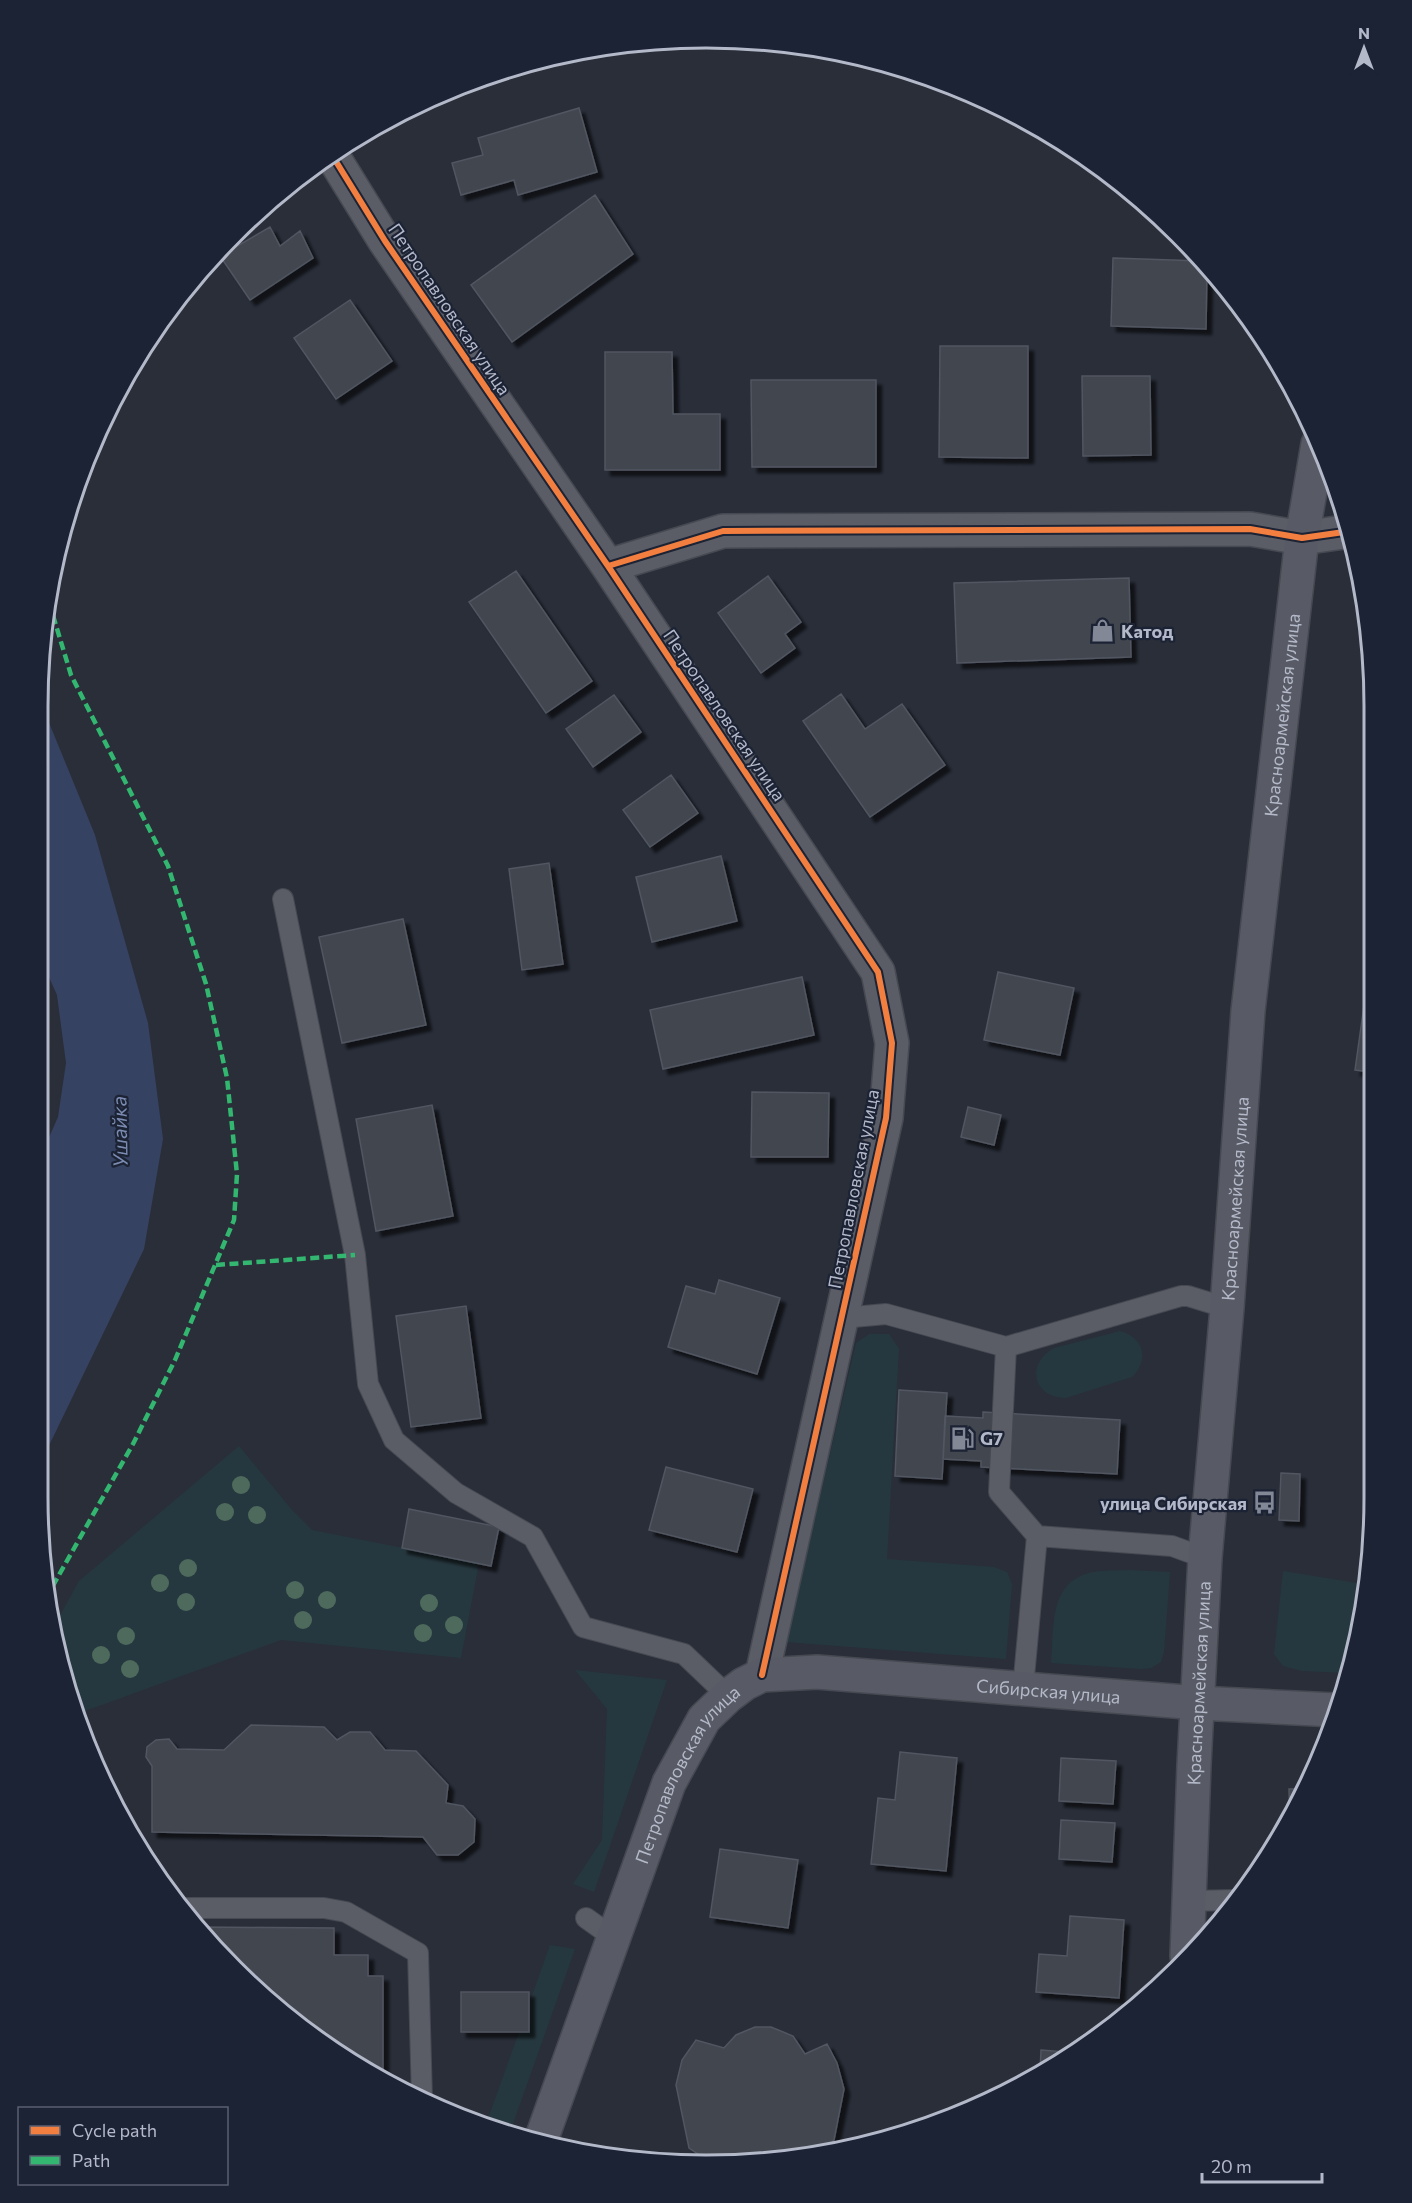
<svg xmlns="http://www.w3.org/2000/svg" width="1412" height="2203" viewBox="0 0 1412 2203" font-family="Commissioner,sans-serif">
<style>
.green{fill:#26383f}
.water{fill:#364262}
.building{fill:#424650;stroke:#515660;stroke-width:1.5;filter:url(#shadow)}
.lines{fill:none;stroke-linecap:round;stroke-linejoin:round}
.lane-casing{stroke:#464951;stroke-width:22}
.street-casing{stroke:#464951;stroke-width:36}
.secondary-casing{stroke:#464951;stroke-width:36}
.lane{stroke:#5a5d66;stroke-width:20}
.street{stroke:#5a5d66;stroke-width:33}
.secondary{stroke:#585b65;stroke-width:33}
.quiet{stroke:#33b770;stroke-width:4.5;stroke-dasharray:9 4.5;stroke-linecap:butt}
.cycleway-casing{stroke:#1c2334;stroke-width:10}
.cycleway{stroke:#f27e40;stroke-width:6}
.tree{fill:#4d6a5d}
.labels{text-anchor:middle;dominant-baseline:central;stroke-width:4.5;stroke-linejoin:round;paint-order:stroke}
.street-label{font-size:18px;fill:#b4b9ca;stroke:#1c2334}
.poi-label{font-size:18px;font-weight:bold;fill:#b4b9ca;stroke:#1c2334;text-anchor:start}
.water-label{font-size:20px;font-style:italic;fill:#7b8bb2;stroke:#1c2334}
.rim{fill:none;stroke:#b4b9ca;stroke-width:3}
</style>
<defs>
<filter id="shadow"><feDropShadow dx="5.5" dy="5.5" stdDeviation="1.5" flood-color="#0009"/></filter>
</defs>
<rect width="100%" height="100%" fill="#292e39"/>
<!-- green -->
<path class="green" d="M 1120,1331 C 1145,1338 1149,1360 1132,1377 L 1066,1398 C 1033,1398 1025,1364 1054,1348 Z
M 869,1334 L 889,1334 L 899,1349 L 887,1559 L 994,1567 L 1007,1572 L 1012,1584 L 1006,1659 L 786,1642 L 856,1343 Z
M 239,1446 L 292,1510 L 312,1530 L 479,1563 L 461,1658 L 281,1640 L 74,1715 L 53,1628 L 79,1581 Z
M 1128,1570 L 1170,1572 L 1164,1652 L 1161,1662 L 1151,1668 L 1141,1669 L 1051,1663 C 1054,1635 1049,1593 1077,1578 C 1091,1569 1112,1571 1128,1570 Z
M 1283,1571 L 1369,1585 L 1345,1673 L 1302,1671 L 1283,1666 L 1274,1654 Z
M 575,1670 L 667,1680 L 594,1892 L 573,1884 L 602,1840 L 607,1709 Z
M 550,1945 L 575,1949 L 509,2135 L 485,2127 L 519,2032 L 529,2032 L 529,2004 Z"/>
<!-- water -->
<path class="water" d="M 43,708 L 95,835 L 148,1023 L 163,1139 L 144,1249 L 43,1458 L 43,1151 L 58,1117 L 66,1063 L 57,995 L 43,964 Z"/>
<!-- building -->
<path class="building" d="M 579,108 L 597,172 L 518,195 L 514,180 L 461,195 L 452,163 L 483,155 L 478,138 Z
M 595,195 L 633,254 L 512,342 L 471,285 Z
M 270,227 L 280,246 L 300,231 L 313,258 L 250,300 L 220,256 Z
M 1113,258 L 1201,261 L 1207,268 L 1206,329 L 1111,326 Z
M 350,300 L 392,361 L 336,399 L 294,338 Z
M 940,346 L 1028,346 L 1028,458 L 939,457 Z
M 605,352 L 672,352 L 673,414 L 720,414 L 720,470 L 605,470 Z
M 1082,376 L 1150,376 L 1151,455 L 1083,456 Z
M 751,380 L 876,380 L 876,467 L 752,467 Z
M 516,571 L 592,681 L 546,713 L 469,602 Z
M 768,576 L 801,622 L 785,634 L 795,648 L 761,673 L 718,613 Z
M 1129,578 L 1131,657 L 957,663 L 954,583 Z
M 841,694 L 865,729 L 902,704 L 945,765 L 870,817 L 803,721 Z
M 614,695 L 641,732 L 593,767 L 566,729 Z
M 671,775 L 698,813 L 650,847 L 623,810 Z
M 721,856 L 737,921 L 652,942 L 636,877 Z
M 549,863 L 563,964 L 522,970 L 509,869 Z
M 403,919 L 426,1025 L 342,1043 L 319,937 Z
M 1372,948 L 1371,1072 L 1355,1070 Z
M 998,972 L 1074,988 L 1060,1055 L 984,1040 Z
M 802,977 L 814,1035 L 663,1069 L 650,1010 Z
M 752,1092 L 829,1093 L 828,1157 L 751,1157 Z
M 432,1105 L 453,1216 L 376,1231 L 356,1119 Z
M 968,1107 L 1001,1115 L 994,1145 L 961,1137 Z
M 719,1280 L 780,1298 L 757,1374 L 668,1347 L 686,1286 L 715,1294 Z
M 466,1306 L 481,1418 L 411,1427 L 396,1316 Z
M 899,1390 L 947,1393 L 942,1479 L 895,1476 Z
M 983,1412 L 1120,1420 L 1117,1474 L 981,1467 L 981,1461 L 943,1459 L 945,1416 L 983,1418 Z
M 666,1467 L 753,1489 L 737,1552 L 649,1530 Z
M 1281,1473 L 1300,1474 L 1299,1521 L 1279,1520 Z
M 409,1509 L 499,1527 L 491,1566 L 402,1548 Z
M 251,1725 L 324,1727 L 337,1740 L 350,1732 L 370,1732 L 385,1750 L 416,1751 L 448,1785 L 446,1803 L 463,1806 L 475,1819 L 474,1842 L 458,1855 L 437,1855 L 423,1837 L 152,1832 L 152,1766 L 146,1757 L 147,1747 L 156,1740 L 169,1739 L 177,1749 L 224,1750 Z
M 900,1752 L 957,1758 L 946,1871 L 871,1864 L 878,1798 L 895,1800 Z
M 1061,1758 L 1116,1761 L 1113,1804 L 1059,1801 Z
M 1289,1789 L 1306,1789 L 1290,1820 Z
M 1061,1820 L 1115,1823 L 1112,1862 L 1059,1859 Z
M 720,1849 L 798,1860 L 788,1928 L 710,1917 Z
M 1070,1916 L 1124,1920 L 1119,1998 L 1036,1992 L 1039,1954 L 1067,1956 Z
M 198,1927 L 334,1928 L 334,1955 L 368,1955 L 368,1976 L 383,1976 L 383,2081 L 372,2076 L 299,2028 L 233,1969 Z
M 461,1992 L 529,1992 L 529,2032 L 461,2032 Z
M 755,2027 L 771,2027 L 793,2036 L 805,2054 L 827,2044 L 837,2063 L 844,2089 L 834,2140 L 823,2150 L 713,2164 L 689,2148 L 676,2085 L 682,2060 L 696,2040 L 724,2048 L 736,2035 Z
M 1041,2050 L 1078,2053 L 1040,2073 Z"/>
<g class="lines">
<defs>
<path id="lane" d="M 283,899 L 355,1255 L 368,1384 L 394,1440 L 456,1493 L 533,1537 L 583,1627 L 684,1654 L 728,1696
M 842,1318 L 886,1314 L 1006,1347
M 1205,1558 L 1172,1546 L 1037,1536 L 999,1492 L 1006,1347 L 1181,1296 L 1188,1296 L 1227,1308
M 1023,1688 L 1037,1536
M 1189,1901 L 1235,1900
M 182,1908 L 324,1908 L 346,1912 L 418,1953 L 422,2099
M 586,1918 L 614,1938"/>
<path id="street" d="M 332,155 L 385,241 L 608,566 L 878,972 L 892,1043 L 886,1118 L 762,1675
M 608,566 L 723,531 L 1250,529 L 1302,538 L 1351,531"/>
<g id="secondary">
<path id="s1" d="M 1187,1956 L 1194,1765 L 1205,1558 L 1227,1308 L 1248,1011 L 1302,538 L 1318,444"/>
<path id="s2" d="M 540,2143 L 669,1783 L 704,1719 L 728,1696 L 744,1684 L 762,1675 L 817,1672 L 1198,1703 L 1335,1710"/>
</g>
</defs>
<!-- lane casing -->
<use href="#lane" class="lane-casing"/>
<!-- street casing -->
<use href="#street" class="street-casing"/>
<!-- secondary casing -->
<use href="#secondary" class="secondary-casing"/>
<!-- lane -->
<use href="#lane" class="lane"/>
<!-- street -->
<use href="#street" class="street"/>
<!-- secondary -->
<use href="#secondary" class="secondary"/>
<!-- quiet -->
<path class="quiet" d="M 216,1265 L 355,1255
M 46,1598 L 133,1444 L 175,1360 L 234,1220 L 237,1174 L 227,1078 L 206,984 L 168,866 L 71,675 L 48,599"/>
<defs>
<path id="cycleway" d="M 332,155 L 385,241 L 608,566 L 878,972 L 892,1043 L 886,1118 L 762,1675
M 608,566 L 723,531 L 1250,529 L 1302,538 L 1351,531"/>
</defs>
<!-- cycleway casing -->
<use href="#cycleway" class="cycleway-casing"/>
<!-- cycleway -->
<use href="#cycleway" class="cycleway"/>
</g>
<!-- trees -->
<g class="tree">
<circle cx="241" cy="1485" r="9"/>
<circle cx="225" cy="1512" r="9"/>
<circle cx="257" cy="1515" r="9"/>
<circle cx="188" cy="1568" r="9"/>
<circle cx="160" cy="1583" r="9"/>
<circle cx="295" cy="1590" r="9"/>
<circle cx="327" cy="1600" r="9"/>
<circle cx="186" cy="1602" r="9"/>
<circle cx="429" cy="1603" r="9"/>
<circle cx="303" cy="1620" r="9"/>
<circle cx="454" cy="1625" r="9"/>
<circle cx="423" cy="1633" r="9"/>
<circle cx="126" cy="1636" r="9"/>
<circle cx="101" cy="1655" r="9"/>
<circle cx="130" cy="1669" r="9"/>
</g>
<!-- icons -->
<defs>
<symbol id="shop-bare" viewBox="-9 -9 18 18"><path d="M-5-2.5h2.3a2.7 3.5 0 0 1 5.4 0H5L5.5 6h-11ZM-1.5-2.5h3a1.5 2.3 0 0 0-3 0Z" fill="#838897" stroke="#1c2334" stroke-width="2.5" paint-order="stroke"/></symbol>
<symbol id="fuel-bare" viewBox="-9 -9 18 18"><path d="M-5.5-6h7V0h2V4h1.3V-2.5L3-4.5l.8-.8L6-3V5H2.5V1h-1V6h-7ZM-4.2-4.7v3.2H.2V-4.7Z" fill="#838897" stroke="#1c2334" stroke-width="2.5" paint-order="stroke"/></symbol>
<symbol id="bus-bare" viewBox="-9 -9 18 18"><path d="M-5-6H5V4H4V6H2V4H-2V6H-4V4H-5ZM-3.5-4V0h7V-4ZM-3.5 1.2v1.5H-2V1.2ZM2 1.2v1.5H3.5V1.2Z" fill="#838897" stroke="#1c2334" stroke-width="2.5" paint-order="stroke"/></symbol>
</defs>
<g fill-rule="evenodd">
<use href="#shop-bare" x="1086" y="614" width="33" height="33"/>
<use href="#fuel-bare" x="946" y="1422" width="33" height="33"/>
<use href="#bus-bare" x="1248" y="1486" width="33" height="33"/>
</g>
<g class="labels">
<!-- street labels -->
<g class="street-label">
<text transform="translate(450 309) rotate(56)">Петропавловская улица</text>
<text transform="translate(725 715) rotate(56)">Петропавловская улица</text>
<text stroke="none"><textPath href="#s1" startOffset="1245">Красноармейская улица</textPath></text>
<text transform="translate(853 1189) rotate(-79)">Петропавловская улица</text>
<text stroke="none"><textPath href="#s1" startOffset="759">Красноармейская улица</textPath></text>
<text stroke="none"><textPath href="#s1" startOffset="273">Красноармейская улица</textPath></text>
<text stroke="none"><textPath href="#s2" startOffset="816">Сибирская улица</textPath></text>
<text stroke="none"><textPath href="#s2" startOffset="399">Петропавловская улица</textPath></text>
</g>
<!-- poi labels -->
<g class="poi-label">
<text x="1121" y="631">Катод</text>
<text x="980" y="1438">G7</text>
<text x="1247" y="1503" text-anchor="end">улица Сибирская</text>
</g>
<!-- water labels -->
<g class="water-label">
<text transform="translate(119 1132) rotate(-91)">Ушайка</text>
</g>
</g>
<!-- crop -->
<path d="M0 0H1412V2203H0ZM706 48H706A658 658 0 0 1 1364 706V1497A658 658 0 0 1 706 2155H706A658 658 0 0 1 48 1497V706A658 658 0 0 1 706 48Z" fill="#1c2334" fill-rule="evenodd"/>
<path class="rim" d="M706 48H706A658 658 0 0 1 1364 706V1497A658 658 0 0 1 706 2155H706A658 658 0 0 1 48 1497V706A658 658 0 0 1 706 48Z"/>
<!-- legend -->
<rect x="18" y="2107" width="210" height="78" fill="#1c2334" stroke="#595f70" stroke-width="1.5"/>
<rect x="30" y="2126" width="30" height="9" fill="#f27e40" stroke="#595f70" stroke-width="1.5"/>
<text x="72" y="2137" font-size="18" fill="#b4b9ca">Cycle path</text>
<rect x="30" y="2156" width="30" height="9" fill="#33b770" stroke="#595f70" stroke-width="1.5"/>
<text x="72" y="2167" font-size="18" fill="#b4b9ca">Path</text>
<!-- north arrow -->
<g transform="translate(1364 48)" stroke="#1c2334" stroke-width="4.5" paint-order="stroke">
<path d="M0-4.5L10 22L0 15L-10 22Z" fill="#b4b9ca"/>
<text y="-9" font-size="16" font-weight="bold" text-anchor="middle" fill="#b4b9ca">N</text>
</g>
<!-- scale -->
<path d="M1202 2173v9h120v-9" fill="none" stroke="#b4b9ca" stroke-width="3"/>
<text x="1211" y="2173" font-size="18" fill="#b4b9ca" stroke="#1c2334" stroke-width="4.5" paint-order="stroke">20 m</text>
</svg>
